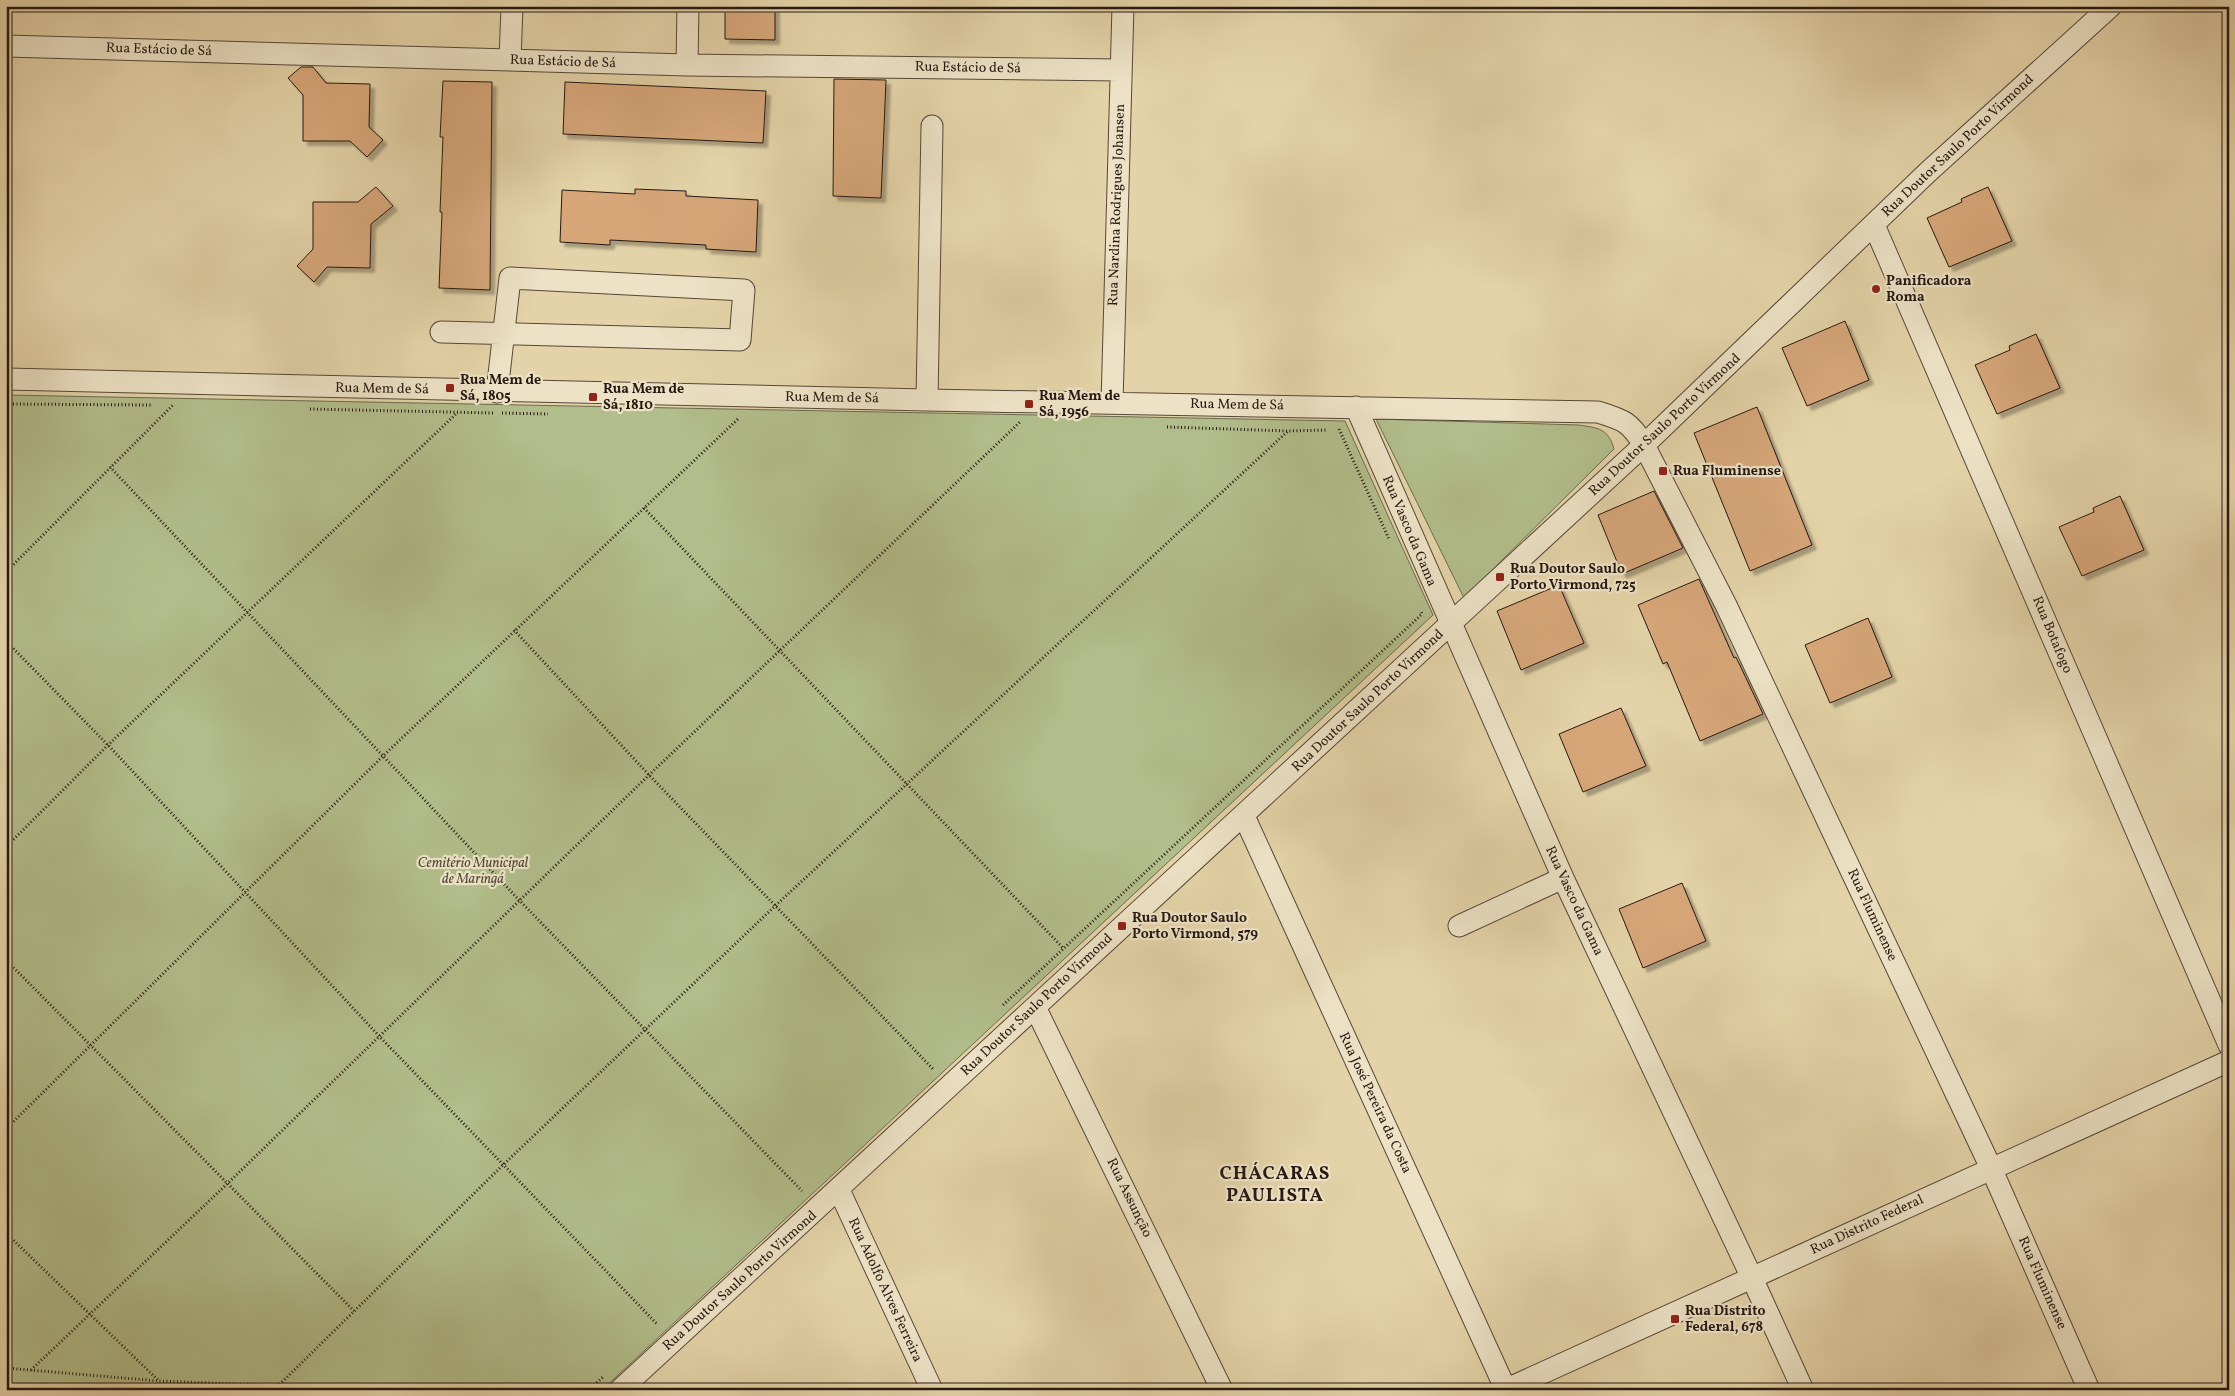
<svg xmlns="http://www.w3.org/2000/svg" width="2235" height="1396" viewBox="0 0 2235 1396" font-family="Vollkorn,serif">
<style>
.green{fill:#b1bd8a;stroke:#6c6a4e}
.building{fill:#d6a679;stroke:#271812;filter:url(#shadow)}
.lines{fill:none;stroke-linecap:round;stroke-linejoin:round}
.minor-casing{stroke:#564738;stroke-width:23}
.path{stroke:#271812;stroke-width:3;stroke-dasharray:1 2.5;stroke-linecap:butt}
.minor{stroke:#ede2c6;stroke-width:21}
.poi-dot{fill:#8f2418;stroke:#ede2c6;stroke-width:2}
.labels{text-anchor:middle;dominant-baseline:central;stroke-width:4.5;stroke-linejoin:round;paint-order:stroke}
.street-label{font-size:14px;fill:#271812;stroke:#ede2c6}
.poi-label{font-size:14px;font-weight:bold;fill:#271812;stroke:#ede2c6;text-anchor:start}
.park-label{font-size:14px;font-style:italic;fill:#504a36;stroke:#ede2c6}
.district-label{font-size:19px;font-weight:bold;letter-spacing:1px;fill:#271812;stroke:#ede2c6}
</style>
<defs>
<filter id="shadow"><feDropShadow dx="4.5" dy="4.5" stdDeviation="1" flood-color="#0004"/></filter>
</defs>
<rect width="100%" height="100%" fill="#e4d3a8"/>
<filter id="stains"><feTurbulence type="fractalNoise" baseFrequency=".004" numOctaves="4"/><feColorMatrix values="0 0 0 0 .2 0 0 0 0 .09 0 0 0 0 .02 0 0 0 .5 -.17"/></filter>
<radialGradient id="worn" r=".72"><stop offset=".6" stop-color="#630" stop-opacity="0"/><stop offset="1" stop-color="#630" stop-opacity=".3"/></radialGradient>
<!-- green -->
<path class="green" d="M 6,395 L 1345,421 L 1433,615 L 602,1390 L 6,1390 Z
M 1376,419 L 1579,425 C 1598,428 1608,428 1614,449 L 1464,598 Z"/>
<!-- building -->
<path class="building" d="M 725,6 L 775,6 L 775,40 L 725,39 Z
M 301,67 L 313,67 L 326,83 L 370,84 L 369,127 L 383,140 L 367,157 L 350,141 L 303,141 L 303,95 L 288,78 Z
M 834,79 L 886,80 L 881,198 L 833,196 Z
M 443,81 L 492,82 L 490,290 L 439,288 L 442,212 L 440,212 L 443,137 L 440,137 Z
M 565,82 L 766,91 L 763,143 L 563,134 Z
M 376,187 L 393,206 L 371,224 L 370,268 L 327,267 L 314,282 L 297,266 L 313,249 L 313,202 L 358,202 Z
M 1988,187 L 2012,241 L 1949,267 L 1927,218 L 1962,202 L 1961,199 Z
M 635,189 L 686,191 L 686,196 L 758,200 L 756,252 L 706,249 L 706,245 L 610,240 L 610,245 L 560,242 L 562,190 L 635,194 Z
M 1845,321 L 1869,380 L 1807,406 L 1782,348 Z
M 2036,334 L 2060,388 L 1997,414 L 1975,365 L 2010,350 L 2009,346 Z
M 1757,407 L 1812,545 L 1750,571 L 1694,433 Z
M 1654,491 L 1683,548 L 1622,574 L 1598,515 Z
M 2120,496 L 2144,550 L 2082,576 L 2059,527 L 2094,512 L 2093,508 Z
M 1699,579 L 1734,658 L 1736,657 L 1763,714 L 1700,741 L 1667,662 L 1663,664 L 1638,605 Z
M 1559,585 L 1584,643 L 1521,670 L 1497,611 Z
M 1868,618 L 1892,677 L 1830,703 L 1805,645 Z
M 1621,708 L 1646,766 L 1583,792 L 1559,734 Z
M 1682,883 L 1706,941 L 1643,968 L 1619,909 Z"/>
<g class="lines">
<defs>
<path id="minor" d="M 6,46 L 687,65 L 1121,70
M 510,60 L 512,6
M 687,65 L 688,6
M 1874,225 L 2229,1045
M 441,332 L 740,340 L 744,290 L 510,278 L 497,392
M 6,379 L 927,400 L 1598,412 C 1624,420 1630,422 1644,445 L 1726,605 L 1798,758 L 1991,1168 L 2089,1390
M 927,400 L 932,126
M 1112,403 L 1123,6
M 1356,407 L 1563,878 L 1752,1278 L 1803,1390
M 1244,816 L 1506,1390
M 1459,926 L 1563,878
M 1035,1007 L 1222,1390
M 839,1190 L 932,1390
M 620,1390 L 1644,445 L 1928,172 L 2111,6
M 1505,1390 L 2229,1061"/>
</defs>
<!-- minor casing -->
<use href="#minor" class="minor-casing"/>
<!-- path -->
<path class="path" d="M 6,404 L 151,405
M 310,409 L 493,413
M 502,413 L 548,414
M 1167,427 L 1288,431 L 1326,430
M 1339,429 L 1389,539
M 110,467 L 520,901 L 802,1191
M 644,508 L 1064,949
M 6,572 L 173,405
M 514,630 L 649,775 L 934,1070
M 6,641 L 108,745 L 380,1037 L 658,1325
M 6,847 L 108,745 L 457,413
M 6,960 L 354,1311
M 1003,1005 L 1422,614 L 1421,611
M 6,1129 L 383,756 L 739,418
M 6,1233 L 159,1381
M 6,1368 L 159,1381 L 380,1390
M 31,1370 L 227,1184 L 649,775 L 1020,422
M 277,1387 L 503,1165 L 775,906 L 1288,431
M 589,1390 L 603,1377"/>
<!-- minor -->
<use href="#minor" class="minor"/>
</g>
<!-- markers -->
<g class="poi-dot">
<circle cx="1876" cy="289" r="5"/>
<rect x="445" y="383" width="10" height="10" rx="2.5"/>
<rect x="588" y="392" width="10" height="10" rx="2.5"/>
<rect x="1024" y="399" width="10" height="10" rx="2.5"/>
<rect x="1658" y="466" width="10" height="10" rx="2.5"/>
<rect x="1495" y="572" width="10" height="10" rx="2.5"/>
<rect x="1117" y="921" width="10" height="10" rx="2.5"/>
<rect x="1670" y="1314" width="10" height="10" rx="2.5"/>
</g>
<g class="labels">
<!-- street labels -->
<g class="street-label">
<text transform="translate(159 50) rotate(2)">Rua Estácio de Sá</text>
<text transform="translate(563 62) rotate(2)">Rua Estácio de Sá</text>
<text transform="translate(968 68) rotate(1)">Rua Estácio de Sá</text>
<text transform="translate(1958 146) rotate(-43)">Rua Doutor Saulo Porto Virmond</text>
<text transform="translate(1117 205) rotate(-88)">Rua Nardina Rodrigues Johansen</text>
<text transform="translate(382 389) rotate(1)">Rua Mem de Sá</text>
<text transform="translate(832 398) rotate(1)">Rua Mem de Sá</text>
<text transform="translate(1237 405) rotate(1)">Rua Mem de Sá</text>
<text transform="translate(1665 425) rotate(-43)">Rua Doutor Saulo Porto Virmond</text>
<text transform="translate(1409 531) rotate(67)">Rua Vasco da Gama</text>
<text transform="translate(2052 635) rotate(67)">Rua Botafogo</text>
<text transform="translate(1368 701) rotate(-43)">Rua Doutor Saulo Porto Virmond</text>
<text transform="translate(1574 901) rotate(65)">Rua Vasco da Gama</text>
<text transform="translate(1872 915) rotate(65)">Rua Fluminense</text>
<text transform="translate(1037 1005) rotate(-43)">Rua Doutor Saulo Porto Virmond</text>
<text transform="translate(1375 1103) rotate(65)">Rua José Pereira da Costa</text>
<text transform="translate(1129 1198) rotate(64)">Rua Assunção</text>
<text transform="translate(1867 1225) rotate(-25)">Rua Distrito Federal</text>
<text transform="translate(740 1281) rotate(-42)">Rua Doutor Saulo Porto Virmond</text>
<text transform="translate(2042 1283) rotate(66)">Rua Fluminense</text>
<text transform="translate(885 1290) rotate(65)">Rua Adolfo Alves Ferreira</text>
</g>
<!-- poi labels -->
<g class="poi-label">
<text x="1886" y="281">Panificadora<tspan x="1886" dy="16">Roma</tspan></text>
<text x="460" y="380">Rua Mem de<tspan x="460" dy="16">Sá, 1805</tspan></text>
<text x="603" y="389">Rua Mem de<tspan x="603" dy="16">Sá, 1810</tspan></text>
<text x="1039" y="396">Rua Mem de<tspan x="1039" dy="16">Sá, 1956</tspan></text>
<text x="1673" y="471">Rua Fluminense</text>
<text x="1510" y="569">Rua Doutor Saulo<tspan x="1510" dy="16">Porto Virmond, 725</tspan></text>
<text x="1132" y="918">Rua Doutor Saulo<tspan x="1132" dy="16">Porto Virmond, 579</tspan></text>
<text x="1685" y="1311">Rua Distrito<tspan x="1685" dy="16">Federal, 678</tspan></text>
</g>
<!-- park labels -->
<g class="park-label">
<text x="473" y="863">Cemitério Municipal<tspan x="473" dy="16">de Maringá</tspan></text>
</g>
<!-- district labels -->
<g class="district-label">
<text x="1275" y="1174">CHÁCARAS<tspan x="1275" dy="22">PAULISTA</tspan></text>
</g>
</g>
<!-- margin -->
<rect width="2235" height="1396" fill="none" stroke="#e4d3a8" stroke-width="25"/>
<rect x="8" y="8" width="2220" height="1381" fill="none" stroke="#271812" stroke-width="2.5"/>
<rect x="12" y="12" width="2210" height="1371" fill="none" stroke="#271812"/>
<rect width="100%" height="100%" filter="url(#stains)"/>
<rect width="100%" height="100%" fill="url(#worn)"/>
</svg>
